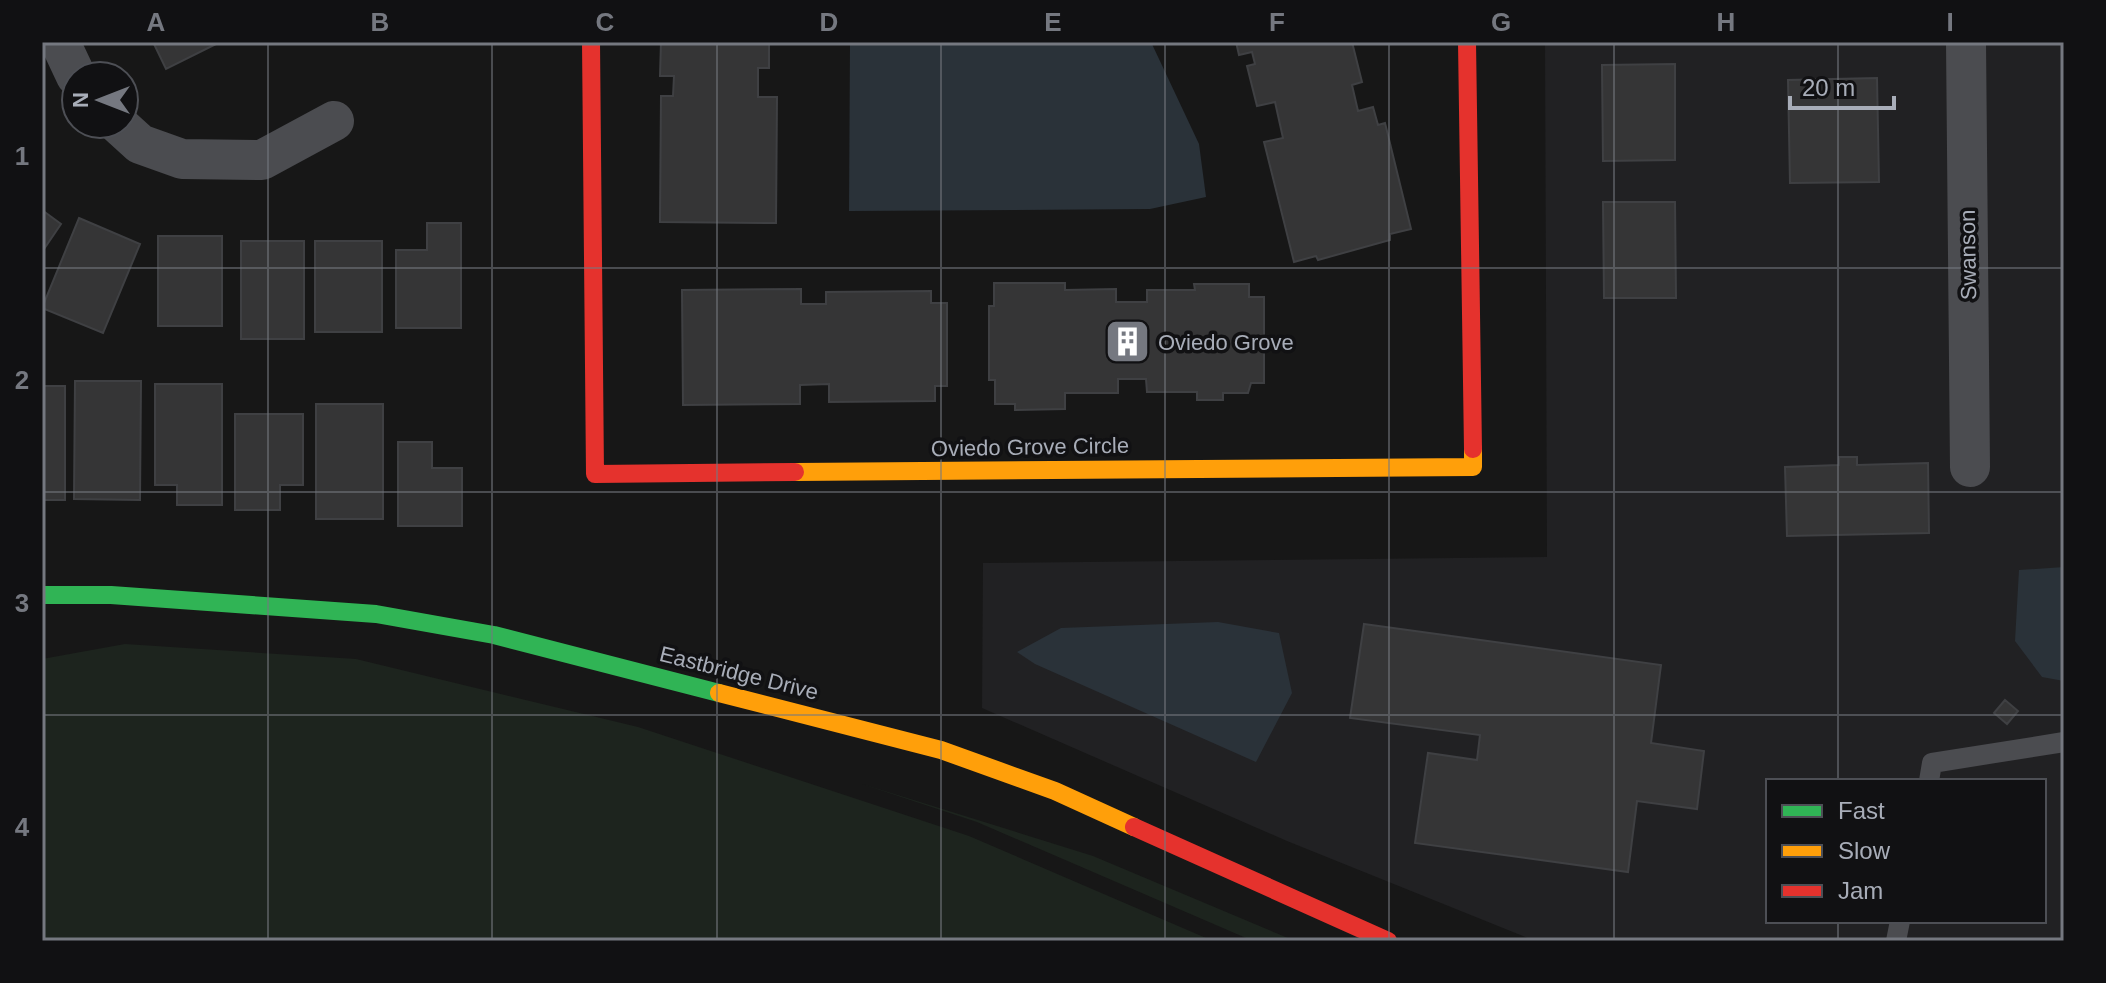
<svg xmlns="http://www.w3.org/2000/svg" width="2106" height="983" viewBox="0 0 2106 983" font-family="Arial,sans-serif">
<style>
.built{fill:#212123;fill-rule:evenodd}
.green{fill:#1d241e}
.water{fill:#2a3239}
.building{fill:#353536;stroke:#3f4043;stroke-width:2}
.lines{fill:none;stroke-linecap:round;stroke-linejoin:round}
.lane{stroke:#4b4c50;stroke-width:20}
.street{stroke:#4b4c50;stroke-width:40}
.fast{stroke:#30b455;stroke-width:18}
.slow{stroke:#ff9f0a;stroke-width:18}
.jam{stroke:#e5322d;stroke-width:18}
.grid{fill:none;stroke:#757880;stroke-width:2;stroke-opacity:0.55}
.labels{text-anchor:middle;dominant-baseline:central;stroke-width:7;stroke-linejoin:round;paint-order:stroke}
.street-label{font-size:22px;fill:#a8adb8;stroke:#111113}
.poi-label{font-size:22px;fill:#a8adb8;stroke:#111113;text-anchor:start}
.neatline{fill:none;stroke:#757880;stroke-width:3}
.grid-label{font-size:26px;text-anchor:middle;font-weight:bold;fill:#757880}
</style>
<rect width="100%" height="100%" fill="#171717"/>
<!-- built -->
<path class="built" d="M 1545,42 L 2064,42 L 2064,941 L 1535,941 L 1287,841 L 982,708 L 983,563 L 1547,557 ZM 1768,781 L 2044,781 L 2044,921 L 1768,921 Z"/>
<!-- green -->
<path class="green" d="M 125,644 L 356,659 L 638,727 L 969,836 L 1213,941 L 42,941 L 42,659 Z
M 862,784 L 1093,856 L 1295,941 L 1253,941 L 977,822 Z"/>
<!-- water -->
<path class="water" d="M 850,42 L 1151,42 L 1199,144 L 1206,197 L 1150,209 L 849,211 Z
M 2064,567 L 2064,681 L 2042,677 L 2015,641 L 2019,570 Z
M 1218,622 L 1279,633 L 1292,693 L 1256,762 L 1035,664 L 1017,652 L 1061,628 Z"/>
<!-- building -->
<path class="building" d="M 153,42 L 220,42 L 166,69 Z
M 661,42 L 769,42 L 769,68 L 758,68 L 758,97 L 777,97 L 776,223 L 660,222 L 661,96 L 673,96 L 674,76 L 660,76 Z
M 1236,42 L 1352,42 L 1362,82 L 1352,85 L 1358,111 L 1373,107 L 1378,125 L 1385,123 L 1411,229 L 1390,234 L 1390,240 L 1318,260 L 1316,256 L 1294,262 L 1264,142 L 1283,138 L 1275,102 L 1257,106 L 1247,66 L 1255,64 L 1252,52 L 1239,55 Z
M 1675,64 L 1675,160 L 1603,161 L 1602,65 Z
M 1877,78 L 1879,182 L 1790,183 L 1788,80 Z
M 1603,202 L 1675,202 L 1676,298 L 1604,298 Z
M 42,210 L 61,224 L 42,252 Z
M 79,218 L 140,244 L 103,333 L 42,308 Z
M 427,223 L 461,223 L 461,328 L 396,328 L 396,250 L 427,250 Z
M 158,236 L 222,236 L 222,326 L 158,326 Z
M 241,241 L 304,241 L 304,339 L 241,339 Z
M 315,241 L 382,241 L 382,332 L 315,332 Z
M 994,283 L 1065,283 L 1065,290 L 1116,289 L 1116,302 L 1147,302 L 1147,290 L 1195,290 L 1194,284 L 1249,284 L 1249,297 L 1264,297 L 1264,383 L 1251,383 L 1248,393 L 1223,393 L 1223,400 L 1197,400 L 1197,392 L 1147,392 L 1146,379 L 1118,379 L 1118,393 L 1065,393 L 1065,409 L 1015,410 L 1015,404 L 995,404 L 995,380 L 989,380 L 989,306 L 994,306 Z
M 801,289 L 801,304 L 826,304 L 826,292 L 931,291 L 931,303 L 947,303 L 947,386 L 935,386 L 935,401 L 829,402 L 829,384 L 800,385 L 800,404 L 683,405 L 682,290 Z
M 75,381 L 141,381 L 140,500 L 74,499 Z
M 155,384 L 222,384 L 222,505 L 177,505 L 177,485 L 155,485 Z
M 42,386 L 65,386 L 65,500 L 42,500 Z
M 316,404 L 383,404 L 383,519 L 316,519 Z
M 235,414 L 303,414 L 303,485 L 280,485 L 280,510 L 235,510 Z
M 398,442 L 432,442 L 432,468 L 462,468 L 462,526 L 398,526 Z
M 1839,457 L 1857,457 L 1857,465 L 1928,463 L 1929,533 L 1787,536 L 1785,467 L 1839,465 Z
M 1364,624 L 1661,665 L 1651,743 L 1704,751 L 1697,809 L 1637,801 L 1628,872 L 1415,843 L 1428,753 L 1477,760 L 1480,735 L 1350,718 Z
M 2005,700 L 2018,711 L 2007,724 L 1994,713 Z"/>
<g class="lines">
<!-- lane -->
<path class="lane" d="M 1929,781 L 1932,763 L 2064,742
M 1896,941 L 1900,921"/>
<!-- street -->
<path class="street" d="M 60,42 L 76,76
M 1966,42 L 1970,467
M 118,124 L 140,144 L 182,159 L 262,160 L 334,121"/>
<!-- fast -->
<path class="fast" d="M 42,595 L 111,595 L 376,614 L 494,635 L 719,693"/>
<!-- slow -->
<path class="slow" d="M 795,472 L 1473,467 L 1473,449
M 719,693 L 941,750 L 1055,791 L 1134,827"/>
<!-- jam -->
<path class="jam" d="M 591,42 L 595,474 L 795,472
M 1467,42 L 1473,449
M 1134,827 L 1388,941"/>
</g>
<!-- grid -->
<path class="grid" d="M 268,42 L 268,941M 492,42 L 492,941M 717,42 L 717,941M 941,42 L 941,941M 1165,42 L 1165,941M 1389,42 L 1389,941M 1614,42 L 1614,941M 1838,42 L 1838,781M 42,268 L 2064,268M 42,492 L 2064,492M 42,715 L 2064,715M 1838,921 L 1838,941"/>
<!-- icons -->
<defs>
<symbol id="building-square" viewBox="-11 -11 22 22"><rect x="-9" y="-9" width="18" height="18" rx="4" fill="#757880" stroke="#111113"/><path d="M-4-6H4V6H1V3H-1V6H-4ZM-2.5-4.3h1.7v1.8h-1.7ZM.8-4.3h1.7v1.8H.8ZM-2.5-1h1.7V.8h-1.7ZM.8-1h1.7V.8H.8Z" fill="#fff"/></symbol>
</defs>
<g fill-rule="evenodd">
<use href="#building-square" x="1102" y="316" width="51" height="51"/>
</g>
<g class="labels">
<!-- street labels -->
<g class="street-label">
<text transform="translate(1968 255) rotate(-91)">Swanson</text>
<text transform="translate(1030 447) rotate(-1)">Oviedo Grove Circle</text>
<text transform="translate(739 673) rotate(14)">Eastbridge Drive</text>
</g>
<!-- poi labels -->
<g class="poi-label">
<text x="1158" y="342">Oviedo Grove</text>
</g>
</g>
<!-- border -->
<rect width="2106" height="983" fill="none" stroke="#111113" stroke-width="88"/>
<!-- legend -->
<rect x="1766" y="779" width="280" height="144" fill="#111113" stroke="#4d4f55" stroke-width="2"/>
<rect x="1782" y="805" width="40" height="12" fill="#30b455" stroke="#4d4f55" stroke-width="2"/>
<text x="1838" y="819" font-size="24" fill="#a8adb8">Fast</text>
<rect x="1782" y="845" width="40" height="12" fill="#ff9f0a" stroke="#4d4f55" stroke-width="2"/>
<text x="1838" y="859" font-size="24" fill="#a8adb8">Slow</text>
<rect x="1782" y="885" width="40" height="12" fill="#e5322d" stroke="#4d4f55" stroke-width="2"/>
<text x="1838" y="899" font-size="24" fill="#a8adb8">Jam</text>
<!-- north arrow -->
<g transform="translate(100 100) rotate(270)"><circle r="38" fill="#111113" stroke="#4d4f55" stroke-width="2"/>
<path d="M0-6L14 30L0 20L-14 30Z" fill="#757880"/>
<text y="-12" font-size="22" font-weight="bold" text-anchor="middle" fill="#a8adb8">N</text>
</g>
<!-- scale -->
<path d="M1790 96v12h104v-12" fill="none" stroke="#a8adb8" stroke-width="4"/>
<text x="1802" y="96" font-size="24" fill="#a8adb8" stroke="#111113" stroke-width="6" paint-order="stroke">20 m</text>
<rect x="44" y="44" width="2018" height="895" class="neatline"/>
<g class="grid-label">
<text x="156" y="31">A</text>
<text x="380" y="31">B</text>
<text x="605" y="31">C</text>
<text x="829" y="31">D</text>
<text x="1053" y="31">E</text>
<text x="1277" y="31">F</text>
<text x="1501" y="31">G</text>
<text x="1726" y="31">H</text>
<text x="1950" y="31">I</text>
<text x="22" y="165">1</text>
<text x="22" y="389">2</text>
<text x="22" y="612">3</text>
<text x="22" y="836">4</text>
</g>
</svg>
